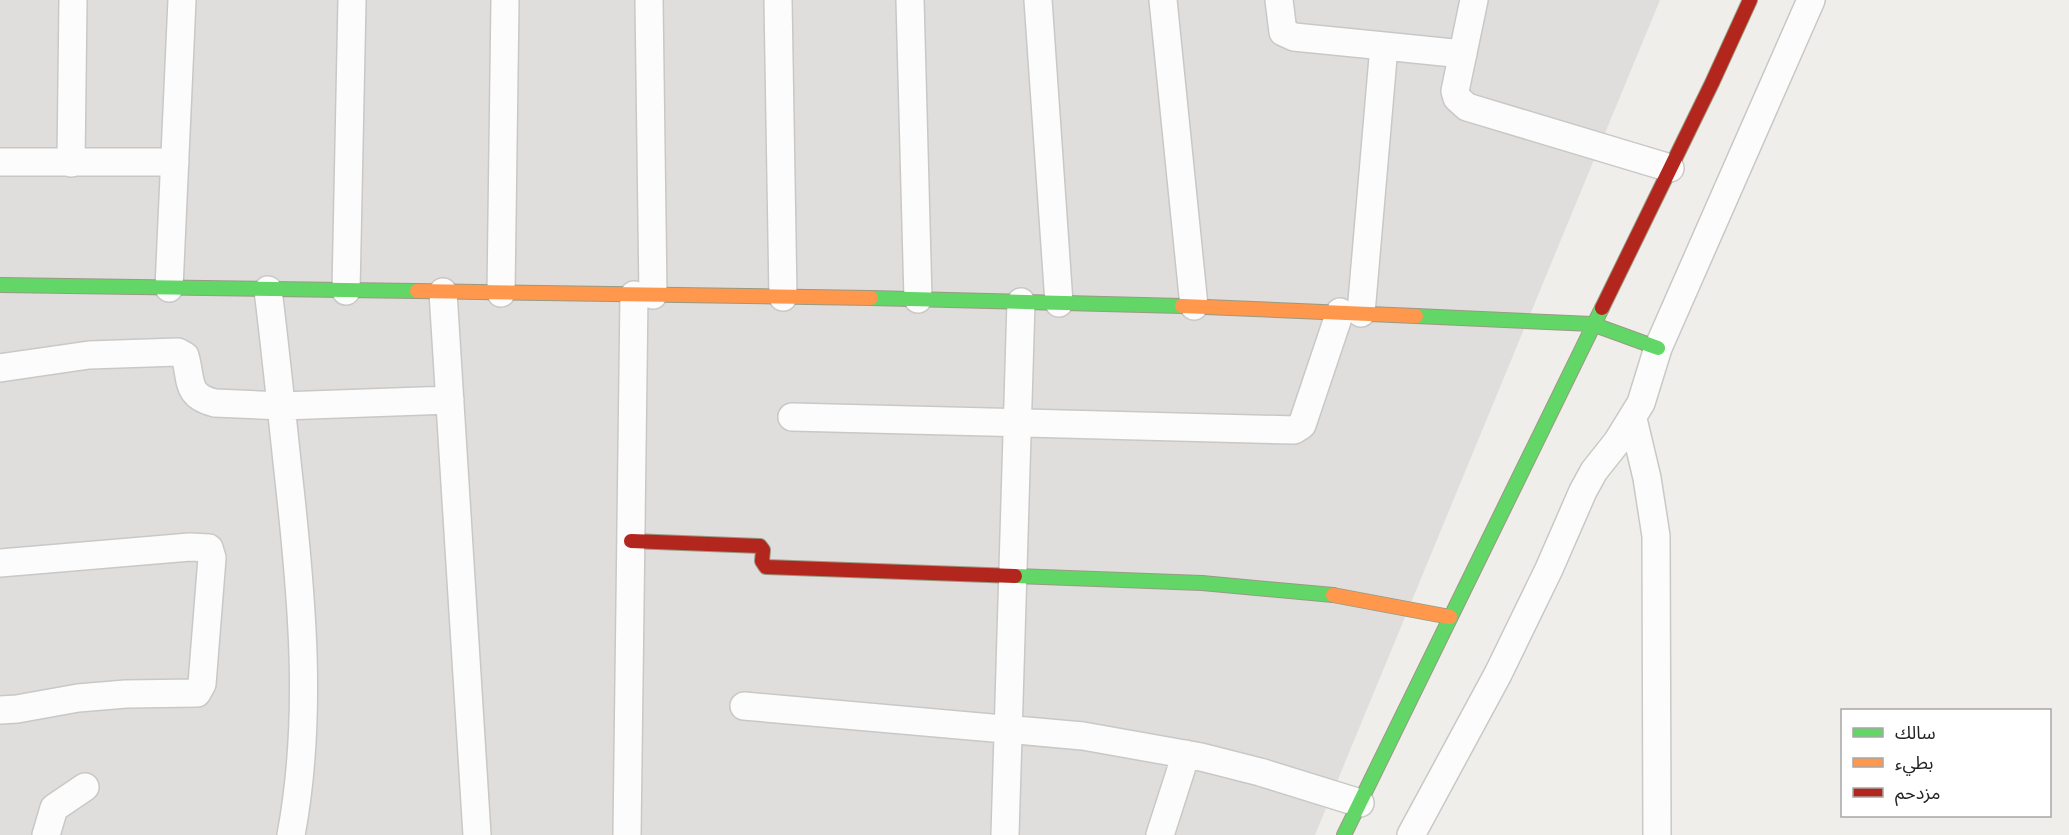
<svg xmlns="http://www.w3.org/2000/svg" width="2069" height="835" viewBox="0 0 2069 835" font-family="'Varela Round','Noto Sans Arabic',sans-serif">
<style>
.residential{fill:#dfdedc}
.lines{fill:none;stroke-linecap:round;stroke-linejoin:round}
.street-casing{stroke:#c9c8c7;stroke-width:30}
.fast-casing{stroke:#999a82;stroke-width:16}
.slow-casing{stroke:#999a82;stroke-width:16}
.jam-casing{stroke:#999a82;stroke-width:16}
.street{stroke:#fdfcfc;stroke-width:27}
.fast{stroke:#63d668;stroke-width:14}
.slow{stroke:#ff974d;stroke-width:14}
.jam{stroke:#b3261e;stroke-width:14}
</style>
<rect width="100%" height="100%" fill="#f0eeeb"/>
<!-- residential -->
<path class="residential" d="M 0,0 L 1660,0 L 1315,835 L 0,835 Z"/>
<g class="lines">
<defs>
<path id="street" d="M 649,0 L 653,295
M 778,0 L 783,297
M 910,0 L 918,299
M 1038,0 L 1059,303
M 1163,0 L 1194,306
M 1279,0 L 1283,32 L 1294,37 L 1384,46
M 1474,0 L 1455,91 L 1457,98 L 1467,107 L 1670,168
M 0,162 L 175,162
M 71,163 L 73,0
M 169,288 L 182,0
M 268,290 C 276,353 282,417 289,480 C 302,598 313,718 291,835
M 346,291 L 352,0
M 443,292 L 477,835
M 501,293 L 505,0
M 1361,313 L 1384,46 L 1463,54
M 0,368 L 89,355 L 178,352 L 185,356 C 192,380 185,396 215,403 L 282,406 L 450,400
M 792,417 L 1294,430 L 1302,425 L 1340,312
M 1633,419 L 1647,478 L 1656,536 L 1657,835
M 0,563 L 190,547 L 209,548 L 212,558 L 202,684 L 197,693 L 126,694 L 78,698 L 17,709 L 0,710
M 744,706 L 1083,736 L 1201,757 L 1260,772 L 1360,803
M 46,835 L 54,808 L 85,787
M 627,835 L 634,295
M 1005,835 L 1021,302
M 1160,835 L 1186,754
M 1411,835 L 1498,674 L 1549,569 L 1583,491 L 1594,471 L 1617,442 L 1641,403 L 1658,348 L 1811,0"/>
<path id="fast" d="M 0,285 L 417,291
M 871,298 L 1182,306
M 1416,316 L 1592,324 L 1658,348
M 1015,576 L 1202,583 L 1333,595
M 1344,835 L 1602,308"/>
<path id="slow" d="M 417,291 L 871,298
M 1182,306 L 1416,316
M 1333,595 L 1450,617"/>
<path id="jam" d="M 1602,308 L 1712,83 L 1750,0
M 631,541 L 760,546 L 763,550 L 762,561 L 766,567 L 1015,576"/>
</defs>
<!-- street casing -->
<use href="#street" class="street-casing"/>
<!-- fast casing -->
<use href="#fast" class="fast-casing"/>
<!-- slow casing -->
<use href="#slow" class="slow-casing"/>
<!-- jam casing -->
<use href="#jam" class="jam-casing"/>
<!-- street -->
<use href="#street" class="street"/>
<!-- fast -->
<use href="#fast" class="fast"/>
<!-- slow -->
<use href="#slow" class="slow"/>
<!-- jam -->
<use href="#jam" class="jam"/>
</g>
<!-- legend -->
<rect x="1841" y="709" width="210" height="108" fill="#ffffff" stroke="#a7a7a7" stroke-width="1.5"/>
<rect x="1853" y="728" width="30" height="9" fill="#63d668" stroke="#a7a7a7" stroke-width="1.5"/>
<text x="1895" y="739" font-size="18" fill="#222222">سالك</text>
<rect x="1853" y="758" width="30" height="9" fill="#ff974d" stroke="#a7a7a7" stroke-width="1.5"/>
<text x="1895" y="769" font-size="18" fill="#222222">بطيء</text>
<rect x="1853" y="788" width="30" height="9" fill="#b3261e" stroke="#a7a7a7" stroke-width="1.5"/>
<text x="1895" y="799" font-size="18" fill="#222222">مزدحم</text>
</svg>
